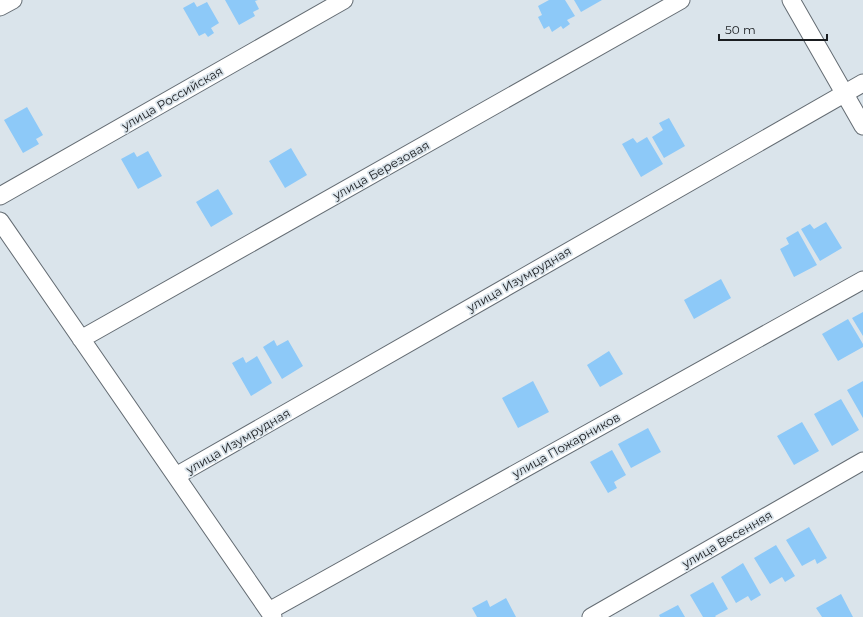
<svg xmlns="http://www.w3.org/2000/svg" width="863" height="617" viewBox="0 0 863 617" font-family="Montserrat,sans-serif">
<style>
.building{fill:#8dc9f8}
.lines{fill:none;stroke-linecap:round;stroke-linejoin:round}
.minor-casing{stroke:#646c73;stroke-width:19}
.minor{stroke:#fff;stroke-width:17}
.labels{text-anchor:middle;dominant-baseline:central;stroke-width:3.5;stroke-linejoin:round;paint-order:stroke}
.street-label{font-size:12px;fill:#1a1d20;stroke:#dae4eb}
</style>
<rect width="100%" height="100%" fill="#dae4eb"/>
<!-- building -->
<path class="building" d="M 225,0 L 258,0 L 255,1 L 259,9 L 253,12 L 255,16 L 239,25 Z
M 549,0 L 565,0 L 575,16 L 567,20 L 570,24 L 563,29 L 561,26 L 552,32 L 549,26 L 544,29 L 538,17 L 542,15 L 538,6 Z
M 574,0 L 602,0 L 581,12 Z
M 194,2 L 197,7 L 207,2 L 219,23 L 211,28 L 214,33 L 208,37 L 205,33 L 199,36 L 183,8 Z
M 27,107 L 43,135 L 36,139 L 39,144 L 23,153 L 4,120 Z
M 669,118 L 685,146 L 664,158 L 652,137 L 663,130 L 659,123 Z
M 647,137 L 663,164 L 641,177 L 622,144 L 633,138 L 637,143 Z
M 291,148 L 307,175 L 285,188 L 269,161 Z
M 148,151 L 162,176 L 138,189 L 121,159 L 134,152 L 137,157 Z
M 218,189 L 233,214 L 211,227 L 196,202 Z
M 826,222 L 842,248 L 820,261 L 801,229 L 810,224 L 814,229 Z
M 798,231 L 817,265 L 794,277 L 780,249 L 789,244 L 786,238 Z
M 721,279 L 731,298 L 694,319 L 684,300 Z
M 863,312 L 863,336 L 852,318 Z
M 848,319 L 863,344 L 863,347 L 838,361 L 822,334 Z
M 274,340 L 277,346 L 288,340 L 303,366 L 282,379 L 263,347 Z
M 609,351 L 623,374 L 600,387 L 587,365 Z
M 257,356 L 272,383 L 251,396 L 232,363 L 243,357 L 246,363 Z
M 533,381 L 549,412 L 518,428 L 502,398 Z
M 863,381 L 863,418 L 847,390 Z
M 841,399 L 859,430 L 832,446 L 814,414 Z
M 802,422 L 819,451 L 794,465 L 777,436 Z
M 648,428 L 661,452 L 631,468 L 618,444 Z
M 612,450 L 626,475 L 614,482 L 617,488 L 608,493 L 590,462 Z
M 809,527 L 827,558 L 817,564 L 815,559 L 802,566 L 786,540 Z
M 776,545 L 795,576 L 785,582 L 782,577 L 770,584 L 754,558 Z
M 743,563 L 761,595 L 751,601 L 748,596 L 736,603 L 721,577 Z
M 713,582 L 728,609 L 715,616 L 716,617 L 703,617 L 690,595 Z
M 841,594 L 853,617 L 822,617 L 816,608 Z
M 506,598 L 516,617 L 477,617 L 472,608 L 487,600 L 490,607 Z
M 678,605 L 685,617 L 660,617 L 659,615 Z"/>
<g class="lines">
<defs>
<path id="minor" d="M 791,0 L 863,126
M 0,7 L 13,0
M 0,196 L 344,0
M 0,221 L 273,617
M 81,339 L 681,0
M 176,476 L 863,83
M 269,611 L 863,280
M 591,617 L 863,461"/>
</defs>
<!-- minor casing -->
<use href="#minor" class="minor-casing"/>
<!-- minor -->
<use href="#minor" class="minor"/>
</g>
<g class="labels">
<!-- street labels -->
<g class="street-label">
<text transform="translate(172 98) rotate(-30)">улица Российская</text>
<text transform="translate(381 170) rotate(-29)">улица Березовая</text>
<text transform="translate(519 279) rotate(-30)">улица Изумрудная</text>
<text transform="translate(238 441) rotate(-30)">улица Изумрудная</text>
<text transform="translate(566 445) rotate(-29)">улица Пожарников</text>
<text transform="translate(727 539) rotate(-30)">улица Весенняя</text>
</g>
</g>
<!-- scale -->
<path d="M719 34v6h108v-6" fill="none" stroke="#1a1d20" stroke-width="2"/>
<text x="725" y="34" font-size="12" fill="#1a1d20" stroke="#dae4eb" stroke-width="3" paint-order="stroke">50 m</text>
</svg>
